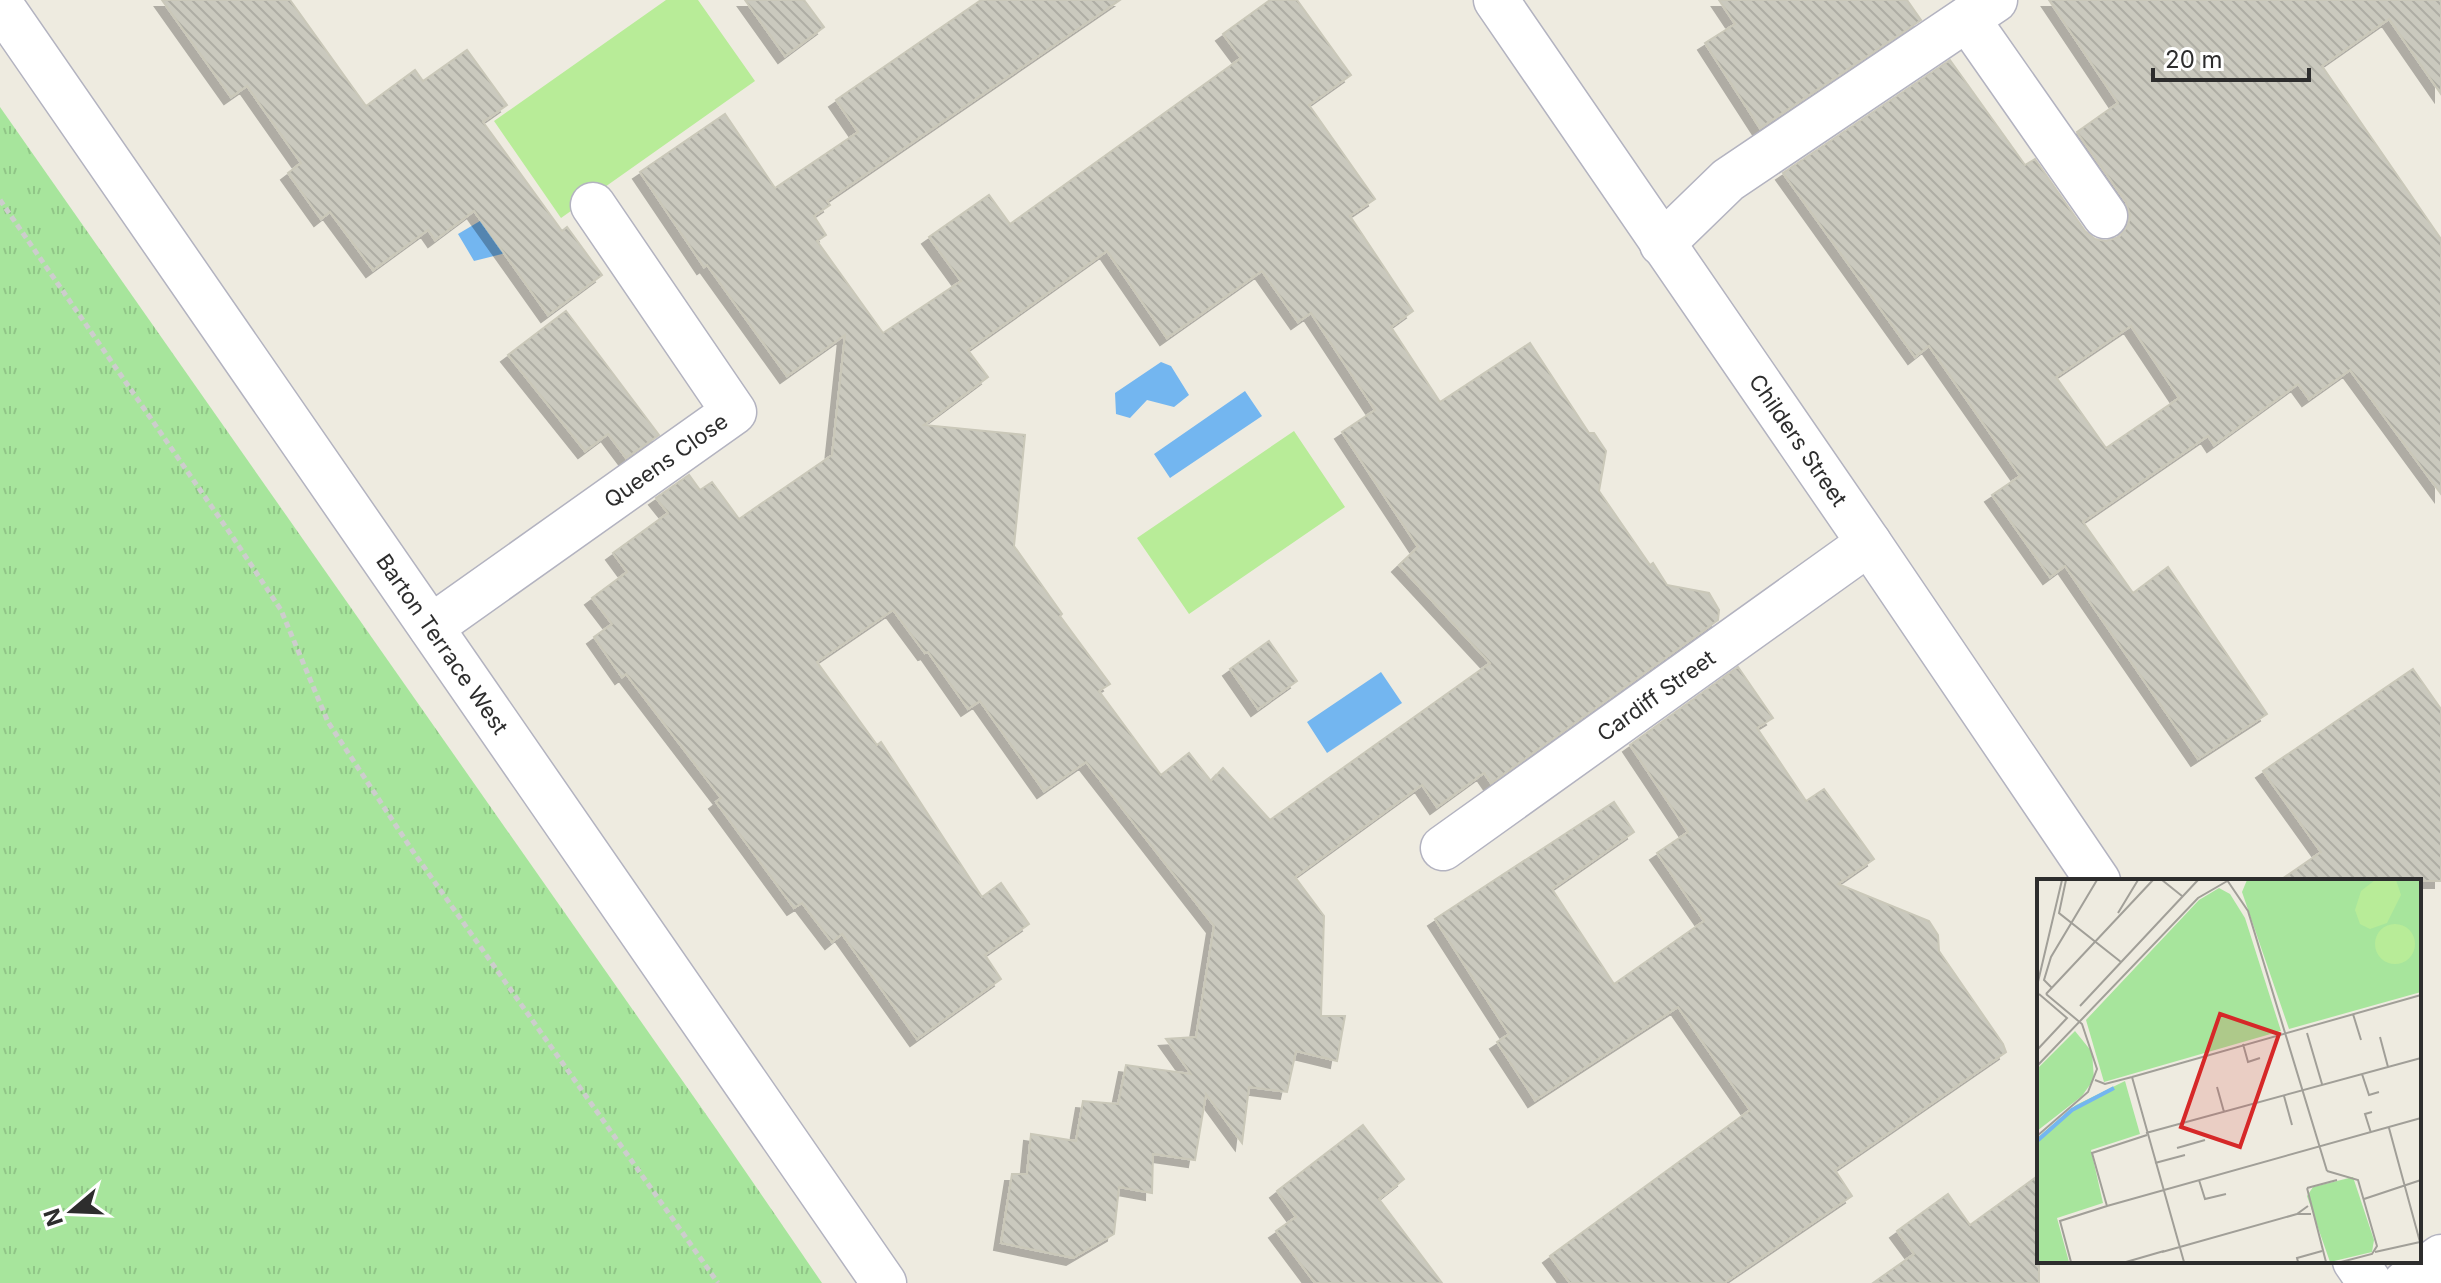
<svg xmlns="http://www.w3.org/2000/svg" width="2441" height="1283" viewBox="0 0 2441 1283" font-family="Inter,sans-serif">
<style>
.grass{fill:url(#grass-tufts)}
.pitch{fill:#b8ec98}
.water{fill:#73b6f0}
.building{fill:url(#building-back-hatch);stroke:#cac8b9;stroke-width:2;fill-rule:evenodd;filter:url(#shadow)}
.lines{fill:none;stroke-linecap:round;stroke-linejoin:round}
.minor-casing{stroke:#b3b3c0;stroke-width:47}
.path{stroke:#cdcdcd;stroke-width:5;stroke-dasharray:6 4;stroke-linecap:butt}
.minor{stroke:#fff;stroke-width:44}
.labels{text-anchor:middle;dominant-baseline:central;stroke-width:6;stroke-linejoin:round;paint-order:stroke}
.street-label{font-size:22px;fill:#2d2d2d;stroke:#fff}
.inset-river{fill:none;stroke:#73b6f0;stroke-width:4}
.inset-road{fill:none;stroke:#a19f98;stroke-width:2}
.view{fill:#d62828;fill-opacity:0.15;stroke:#d62828;stroke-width:4}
.inset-edge{fill:none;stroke:#2d2d2d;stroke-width:4}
</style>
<defs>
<pattern id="grass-tufts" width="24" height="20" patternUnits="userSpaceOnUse" patternTransform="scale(2)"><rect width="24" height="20" fill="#a7e59c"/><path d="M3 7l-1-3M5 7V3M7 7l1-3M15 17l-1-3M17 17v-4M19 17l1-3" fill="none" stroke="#90c587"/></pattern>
<pattern id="building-back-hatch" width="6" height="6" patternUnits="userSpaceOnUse" patternTransform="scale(2)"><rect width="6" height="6" fill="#cac9be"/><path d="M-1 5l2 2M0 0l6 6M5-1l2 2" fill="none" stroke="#aeada4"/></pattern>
<filter id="shadow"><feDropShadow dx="-7" dy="7" stdDeviation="0" flood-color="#0004"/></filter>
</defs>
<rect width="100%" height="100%" fill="#eeebe0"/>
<!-- grass -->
<path class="grass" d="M 0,107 L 717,1130 L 822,1283 L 0,1283 Z"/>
<!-- pitch -->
<path class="pitch" d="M 666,0 L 698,0 L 755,81 L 561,218 L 494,121 Z
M 1294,431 L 1345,507 L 1189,614 L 1137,538 Z"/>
<!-- water -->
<path class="water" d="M 524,195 L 545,225 L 502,254 L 474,261 L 458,234 Z
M 1161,362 L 1171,366 L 1189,395 L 1174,407 L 1147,400 L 1130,418 L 1116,414 L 1115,393 Z
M 1245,391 L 1262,416 L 1170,478 L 1154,454 Z
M 1381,672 L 1402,703 L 1327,753 L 1307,722 Z"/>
<!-- building -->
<path class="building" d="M 162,0 L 290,0 L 366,106 L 415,70 L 423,81 L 467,50 L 507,105 L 483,122 L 562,231 L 567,227 L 602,275 L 548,315 L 474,211 L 435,240 L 428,230 L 373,270 L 330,212 L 321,219 L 288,173 L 301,163 L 247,86 L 231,97 Z
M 745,0 L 804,0 L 824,27 L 785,56 Z
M 981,0 L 1120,0 L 827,201 L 830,205 L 814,216 L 826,235 L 817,241 L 883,333 L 961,281 L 929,237 L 989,195 L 1010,224 L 1241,58 L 1223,34 L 1270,0 L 1297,0 L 1351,75 L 1309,105 L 1375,199 L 1350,216 L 1413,311 L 1391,327 L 1440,402 L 1530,343 L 1589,433 L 1594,433 L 1606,451 L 1599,491 L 1650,565 L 1653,563 L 1667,585 L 1709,593 L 1719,610 L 1718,620 L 1491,783 L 1484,773 L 1437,807 L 1422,785 L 1295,877 L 1324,916 L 1321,1016 L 1345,1016 L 1337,1061 L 1296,1051 L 1287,1092 L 1249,1087 L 1242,1143 L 1206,1094 L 1195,1160 L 1153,1154 L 1152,1193 L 1119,1187 L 1114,1234 L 1073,1258 L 1001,1243 L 1012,1174 L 1027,1174 L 1031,1134 L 1076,1141 L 1083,1101 L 1118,1104 L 1126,1065 L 1191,1074 L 1166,1039 L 1196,1037 L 1214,926 L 1086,762 L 1044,791 L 980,701 L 968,709 L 928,652 L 925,653 L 893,610 L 817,662 L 877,745 L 881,742 L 982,897 L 1001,883 L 1029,924 L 985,955 L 1001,979 L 917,1039 L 842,934 L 832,942 L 802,903 L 794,908 L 716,802 L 721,798 L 626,674 L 622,677 L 594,637 L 612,624 L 592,598 L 627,572 L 613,553 L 668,513 L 656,498 L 689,475 L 700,490 L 712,482 L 739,519 L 832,455 L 845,335 L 787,376 L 707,265 L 704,267 L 640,172 L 725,114 L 775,188 L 858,132 L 836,100 ZM 1107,251 L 1167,338 L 1262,271 L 1298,322 L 1311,313 L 1375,410 L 1342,432 L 1418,547 L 1399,565 L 1490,663 L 1270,820 L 1223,768 L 1211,781 L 1189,753 L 1161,775 L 1099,691 L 1110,684 L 1060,616 L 1062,614 L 1014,546 L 1025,435 L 924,425 L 988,377 L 968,350 Z
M 1719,0 L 1907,0 L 1921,20 L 1760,128 L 1705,43 L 1735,24 Z
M 2049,0 L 2441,0 L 2441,94 L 2389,19 L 2322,66 L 2441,239 L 2441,494 L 2350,370 L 2309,399 L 2298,384 L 2214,445 L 2208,436 L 2083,522 L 2133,593 L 2168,567 L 2267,714 L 2198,759 L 2065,566 L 2050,577 L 1992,495 L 2020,476 L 1929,346 L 1915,357 L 1783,173 L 1950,60 L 2025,165 L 2035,159 L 2085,231 L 2095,239 L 2106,241 L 2119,237 L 2128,226 L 2130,215 L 2126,202 L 2077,132 L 2118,103 ZM 2131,326 L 2179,398 L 2106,448 L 2056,377 Z
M 566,311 L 659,435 L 626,458 L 608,434 L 585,451 L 508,355 Z
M 1269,641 L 1297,681 L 1258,709 L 1230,669 Z
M 1738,667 L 1773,718 L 1757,728 L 1806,801 L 1824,789 L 1874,859 L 1838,884 L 1929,921 L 1938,935 L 1939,951 L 2003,1044 L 2006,1052 L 1835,1170 L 1852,1196 L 1724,1283 L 1570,1283 L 1550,1256 L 1750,1110 L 1678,1007 L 1535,1100 L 1497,1042 L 1509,1034 L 1435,919 L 1614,802 L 1634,832 L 1552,889 L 1614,984 L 1704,921 L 1657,853 L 1688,832 L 1630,745 Z
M 2413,669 L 2441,709 L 2441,881 L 2279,881 L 2321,852 L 2263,771 Z
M 1363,1125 L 1404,1179 L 1379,1199 L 1442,1283 L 1315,1283 L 1276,1231 L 1296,1217 L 1277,1191 Z
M 2039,1175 L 2039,1283 L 1873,1283 L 1914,1254 L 1897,1231 L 1948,1194 L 1970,1225 Z"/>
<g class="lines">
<defs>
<g id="minor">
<path id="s1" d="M 1496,0 L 1869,543 L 2098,881"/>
<path id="s2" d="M 0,4 L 884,1283"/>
<path d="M 1968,20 L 2105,216"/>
<path d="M 1662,244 L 1728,180 L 1995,0"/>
<path id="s3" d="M 431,627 L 734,412 L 593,205"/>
<path id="s4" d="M 1443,848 L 1869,543"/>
<path d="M 2355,1261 L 2370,1283"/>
<path d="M 2405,1283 L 2441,1257"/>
</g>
</defs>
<!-- minor casing -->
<use href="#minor" class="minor-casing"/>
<!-- path -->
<path class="path" d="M 0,200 L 234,539 L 281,610 L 328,722 L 412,850 L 718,1283"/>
<!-- minor -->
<use href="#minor" class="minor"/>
</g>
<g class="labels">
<!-- street labels -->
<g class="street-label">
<text stroke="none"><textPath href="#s1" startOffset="534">Childers Street</textPath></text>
<text stroke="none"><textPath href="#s3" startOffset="288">Queens Close</textPath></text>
<text stroke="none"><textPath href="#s2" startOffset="778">Barton Terrace West</textPath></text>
<text stroke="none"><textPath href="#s4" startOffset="262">Cardiff Street</textPath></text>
</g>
</g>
<!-- overview -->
<g transform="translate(2037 879)">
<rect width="384" height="384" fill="#eeebe0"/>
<path d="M 182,9 L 193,15 L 208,39 L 244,152 L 67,203 L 49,141 L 162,21 ZM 88,202 L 103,255 L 54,271 L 66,324 L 20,339 L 32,383 L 0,383 L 0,259 L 39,226 Z" fill="#a7e59c"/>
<path d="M 210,1 L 384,1 L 384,113 L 252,150 L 205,13 ZM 38,152 L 55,173 L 57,200 L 45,217 L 0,252 L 0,190 ZM 316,298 L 337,361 L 335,373 L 293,383 L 270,317 L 276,308 Z" fill="#a7e59c"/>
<path d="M 338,1 L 359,1 L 364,16 L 350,44 L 333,50 L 323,45 L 318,31 L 324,12 ZM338 65a20 20 0 1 1 40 0a20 20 0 1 1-40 0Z" fill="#b8ec98"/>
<path class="inset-river" d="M 0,262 L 35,231 L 77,209"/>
<path class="inset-road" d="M 29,1 L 22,34 L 84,83M 125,1 L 145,17M 190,1 L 211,32 L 290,292M 81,34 L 101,1M 0,107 L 25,1M 15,109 L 7,101 L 14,78 L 60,1M 9,115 L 116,1M 43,127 L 161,1M 316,135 L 324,161M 270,154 L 285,205M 343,158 L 351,188M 206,165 L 211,183 L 223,179M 0,171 L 30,139 L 2,115M 0,187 L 161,19 L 192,1M 325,195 L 332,216 L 342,213M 95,198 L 147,383M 58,201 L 68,205 L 95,198 L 384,116M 180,208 L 187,233M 247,217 L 255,246M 352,249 L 383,363M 109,254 L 384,179M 334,254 L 328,235 L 335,233M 0,257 L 51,213 L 60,190 L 45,145 L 9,115M 140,269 L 168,261M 118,284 L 148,276M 290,292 L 321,301 L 340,367 L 335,375 L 304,383M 162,301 L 168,320 L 189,315M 270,309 L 289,383M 270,309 L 300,301M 327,320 L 384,301M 70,327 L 384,239M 271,327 L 260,335 L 274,335M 125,373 L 260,335M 338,373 L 383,363M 34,383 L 23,342 L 70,327 L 55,274 L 110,256M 89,383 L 127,372M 261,383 L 260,379 L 285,372"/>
<path class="view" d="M 183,135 L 242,155 L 203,268 L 144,248 Z"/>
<rect width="384" height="384" class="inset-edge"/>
</g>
<!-- north arrow -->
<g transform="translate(72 1211) rotate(251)" stroke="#ffffff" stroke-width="6" paint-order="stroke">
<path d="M0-6L14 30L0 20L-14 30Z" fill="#2d2d2d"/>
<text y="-12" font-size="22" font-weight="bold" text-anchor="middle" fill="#2d2d2d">N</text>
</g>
<!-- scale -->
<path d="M2153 68v12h156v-12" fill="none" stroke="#2d2d2d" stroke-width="4"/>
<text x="2165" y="68" font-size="24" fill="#2d2d2d" stroke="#ffffff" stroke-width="6" paint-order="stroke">20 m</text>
</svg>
